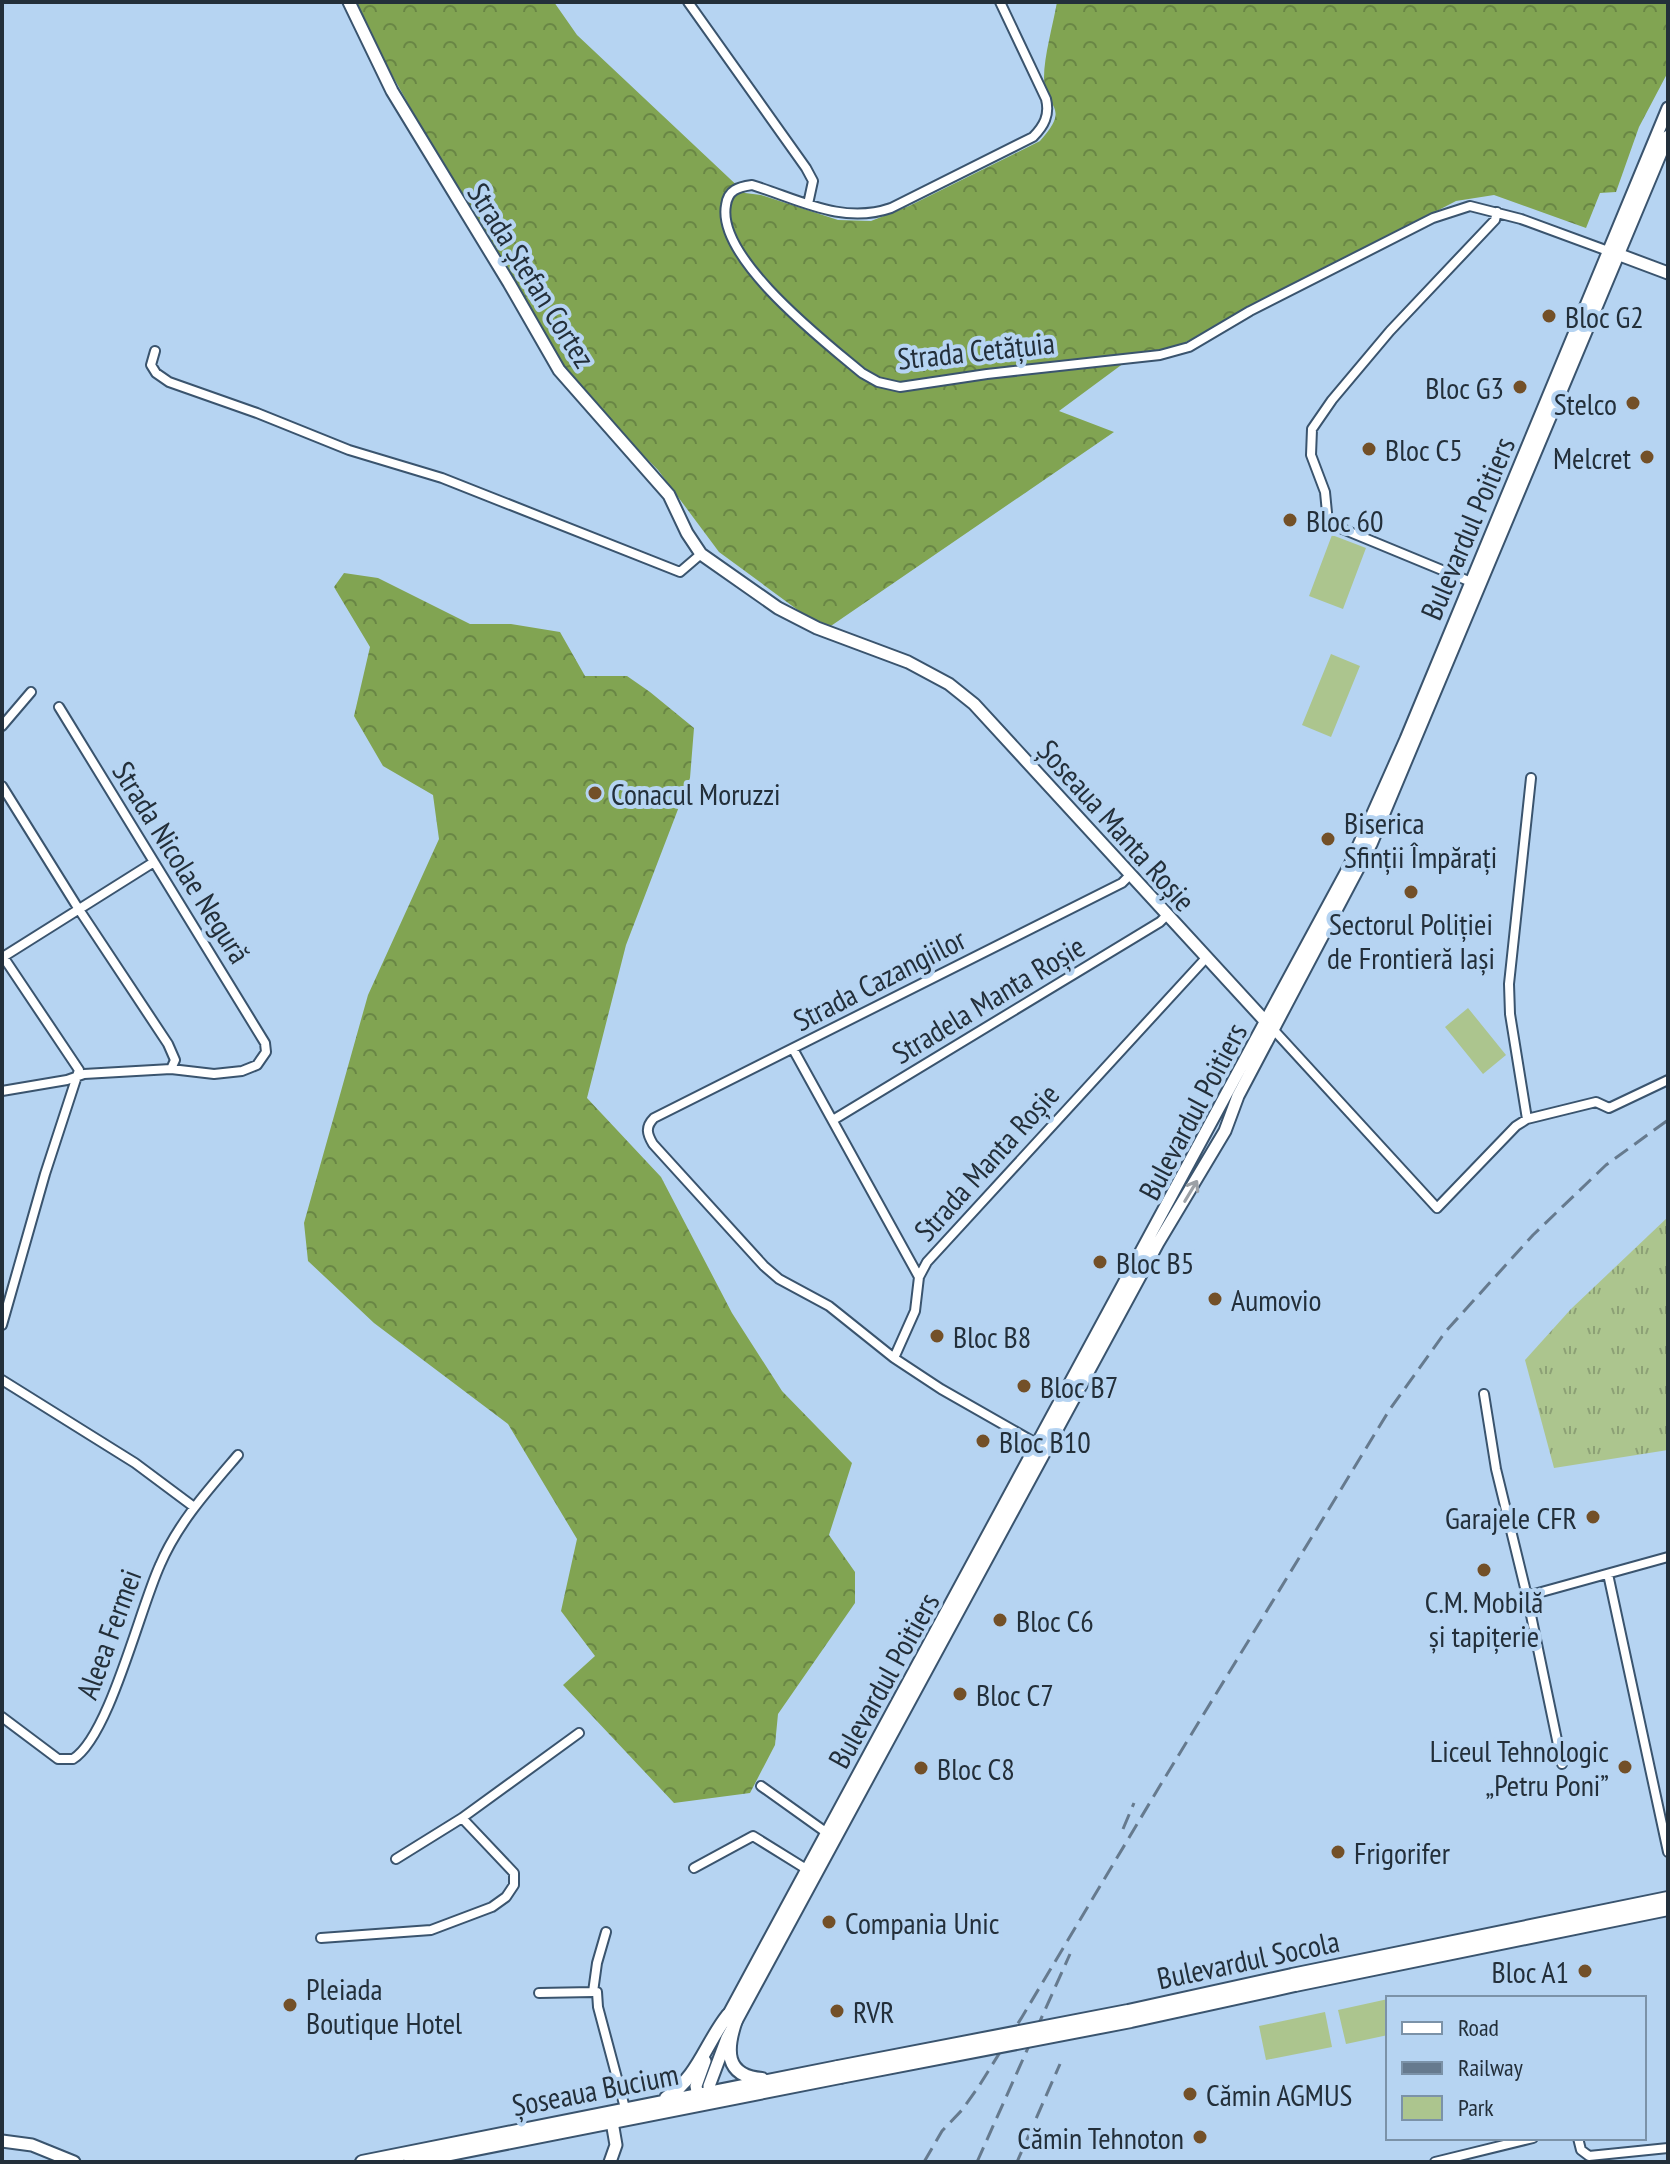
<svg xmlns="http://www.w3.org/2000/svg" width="1670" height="2164" viewBox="0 0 1670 2164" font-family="'PT Sans Narrow',sans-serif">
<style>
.grass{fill:url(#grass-tufts)}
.forest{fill:url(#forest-crowns)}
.park{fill:#acc58e}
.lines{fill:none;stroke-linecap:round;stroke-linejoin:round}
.street-casing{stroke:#3a546e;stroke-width:12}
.secondary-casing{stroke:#3a546e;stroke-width:15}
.primary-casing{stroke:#3a546e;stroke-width:16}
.street{stroke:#fff;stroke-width:8}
.secondary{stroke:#fff;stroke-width:11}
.primary{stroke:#fff;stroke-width:12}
.rail{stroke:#667a8e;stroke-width:3;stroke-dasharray:16 8;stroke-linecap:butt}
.primary-bridge-casing{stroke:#3a546e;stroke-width:16;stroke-linecap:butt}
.primary-bridge{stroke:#fff;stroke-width:12}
.oneway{stroke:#9ca1a6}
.poi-dot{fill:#735028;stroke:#b6d4f2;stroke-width:3}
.labels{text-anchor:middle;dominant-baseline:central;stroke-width:8;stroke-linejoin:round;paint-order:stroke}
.street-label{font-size:30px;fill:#232f3a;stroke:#b6d4f2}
.poi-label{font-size:30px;fill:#232f3a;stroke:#b6d4f2;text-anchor:start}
</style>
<defs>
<pattern id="grass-tufts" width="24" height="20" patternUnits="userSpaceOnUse" patternTransform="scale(2)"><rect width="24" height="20" fill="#acc58e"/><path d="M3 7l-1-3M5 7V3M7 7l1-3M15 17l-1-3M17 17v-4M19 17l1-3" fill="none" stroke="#8ca075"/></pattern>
<pattern id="forest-crowns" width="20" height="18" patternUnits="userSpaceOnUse" patternTransform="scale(2)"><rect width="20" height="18" fill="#81a452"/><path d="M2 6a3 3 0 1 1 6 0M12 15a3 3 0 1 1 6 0" fill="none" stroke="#698645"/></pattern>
</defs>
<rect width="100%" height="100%" fill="#b6d4f2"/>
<!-- grass -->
<path class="grass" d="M 1668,1217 L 1668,1450 L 1554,1468 L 1525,1360 L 1571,1309 Z"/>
<!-- forest -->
<path class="forest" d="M 351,2 L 554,2 L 577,35 L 745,193 L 761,195 L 838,220 L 871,221 L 909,206 L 1040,141 C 1072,105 1045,110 1044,78 C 1044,56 1053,25 1057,2 L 1668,2 L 1668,72 L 1639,127 L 1616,192 L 1600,193 L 1586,228 L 1494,195 L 1456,201 L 1190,340 L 1148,359 L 1124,363 L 1059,411 L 1114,432 L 825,630 L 719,552 L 658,470 L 558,370 Z
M 344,573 L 378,578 L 470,624 L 511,624 L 560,632 L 585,676 L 627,676 L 650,692 L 694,728 L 690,778 L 626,945 L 587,1098 L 661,1177 L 732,1313 L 782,1391 L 852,1463 L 829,1535 L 855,1572 L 855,1603 L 778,1714 L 775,1745 L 750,1793 L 674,1803 L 563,1685 L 595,1656 L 561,1611 L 577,1539 L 508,1424 L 374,1323 L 308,1261 L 304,1223 L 368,995 L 439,839 L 433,795 L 383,766 L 354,716 L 370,647 L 334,587 Z"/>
<!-- park -->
<path class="park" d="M 1332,535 L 1366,548 L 1343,609 L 1309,596 Z
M 1331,654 L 1360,666 L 1331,737 L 1302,725 Z
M 1468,1008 L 1506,1055 L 1483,1074 L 1445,1027 Z
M 1388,1999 L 1388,2035 L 1346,2044 L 1338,2010 Z
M 1325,2012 L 1332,2047 L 1266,2060 L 1259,2026 Z"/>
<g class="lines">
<defs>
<path id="street" d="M 688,2 L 806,168 L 813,181 L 808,204
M 1000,2 L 1046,99 C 1050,115 1044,126 1033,137 L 891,208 C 842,225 798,199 752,185 C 738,187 728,190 726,205 C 716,258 825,342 862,373 L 878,382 L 900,387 L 987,374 L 1160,355 L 1189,347 L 1250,311 L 1433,218 L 1470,206 L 1521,219 L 1608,251
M 155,351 L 151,365 L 156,373 L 169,382 L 257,413 L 349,450 L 442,478 L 680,572 L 701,554
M 1471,582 L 1328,523 L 1325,492 L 1311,455 L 1312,429 L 1332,400 L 1390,331 L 1495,220 L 1497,212
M 2,726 L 31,692
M 2,786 L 78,908 L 168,1044 L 175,1060 L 171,1069
M 2,955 L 79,1070 L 45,1174 L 2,1325
M 3,957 L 154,862
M 1271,1027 L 1437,1208 L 1516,1126 L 1527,1119 L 1596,1102 L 1609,1108 L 1668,1080
M 793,1049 L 919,1277
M 2,1091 L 67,1080 L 84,1074 L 171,1069 L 214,1074 L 242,1071 L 257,1065 L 266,1052 L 265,1043 L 59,707
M 1527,1119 L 1510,1014 L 1509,984 L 1531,778
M 833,1120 L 1160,922 L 1167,915
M 894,1358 L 829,1306 L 779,1279 L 764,1266 L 653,1144 C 647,1134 645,1127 654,1118 L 1122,883 L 1130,875
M 2,1380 L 135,1463 L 194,1507
M 1484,1394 L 1496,1469 L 1527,1596 L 1562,1764
M 1041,1446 L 941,1389 L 894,1358 L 915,1311 L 919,1277 L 927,1262 L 1206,958
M 1608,1574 L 1668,1852
M 1527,1596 L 1668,1557
M 2,1717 L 58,1759 L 73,1759 C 109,1737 140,1608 160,1565 C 178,1523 208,1490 238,1455
M 761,1786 L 827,1833
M 396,1859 L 462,1818 L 579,1733
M 694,1868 L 753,1836 L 811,1872
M 606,1932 L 597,1963 L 593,1992 L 597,1992 L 598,2007 L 625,2108
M 321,1938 L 431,1930 L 492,1907 L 506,1897 L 514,1885 L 514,1873 L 462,1818
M 539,1993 L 593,1992
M 1578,2138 L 1581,2150 L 1589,2156 L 1668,2148
M 1435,2162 L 1533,2138"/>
<path id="secondary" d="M 349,2 L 392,91 L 509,283 L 559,370 L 669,495 L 687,533 L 701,554 L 778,608 L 817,628 L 908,662 L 949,684 L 974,704 L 1266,1022
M 1612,252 L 1668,273
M 725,2021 L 1349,867 L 1406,739 L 1668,108
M 711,2101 L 709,2086 L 727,2038 L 1158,1243 L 1225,1131 L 1238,1096 L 1371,844 L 1668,136
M 699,2102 L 696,2086 L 705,2061
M 2,2141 L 32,2145 L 74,2162
M 610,2162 L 616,2145 L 611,2116"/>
<path id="primary" d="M 1292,1975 L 1668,1898
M 1295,1985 L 1668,1909
M 736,2020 C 726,2049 724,2076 762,2079
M 666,2098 C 699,2076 705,2044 728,2015
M 362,2162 L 838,2067
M 410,2162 L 840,2077"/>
</defs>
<!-- street casing -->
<use href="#street" class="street-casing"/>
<!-- secondary casing -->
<use href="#secondary" class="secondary-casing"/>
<!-- primary casing -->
<use href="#primary" class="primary-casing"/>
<!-- street -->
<use href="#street" class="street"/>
<!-- secondary -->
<use href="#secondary" class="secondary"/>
<!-- primary -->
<use href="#primary" class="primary"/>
<!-- rail -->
<path class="rail" d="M 1123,1829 L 1134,1803
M 924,2162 L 942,2131 L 962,2110 L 979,2086 L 1022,2017 L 1161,1784 L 1390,1409 L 1446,1331 L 1533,1235 L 1606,1165 L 1668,1120
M 977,2162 L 1070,1954
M 1017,2162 L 1060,2064"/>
<defs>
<path id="primary-bridge" d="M 838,2067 L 1128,2011 L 1292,1975
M 840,2077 L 1131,2021 L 1295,1985"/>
</defs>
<!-- primary-bridge casing -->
<use href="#primary-bridge" class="primary-bridge-casing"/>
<!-- primary-bridge -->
<use href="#primary-bridge" class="primary-bridge"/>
</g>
<!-- one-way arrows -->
<defs><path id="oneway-shaft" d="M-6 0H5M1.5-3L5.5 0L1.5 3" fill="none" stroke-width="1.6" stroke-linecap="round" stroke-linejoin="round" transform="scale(2)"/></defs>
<use class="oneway" href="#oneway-shaft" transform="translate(1191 1191) rotate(-59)"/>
<!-- markers -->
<g class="poi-dot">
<circle cx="1549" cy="316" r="8"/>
<circle cx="1520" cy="387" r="8"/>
<circle cx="1633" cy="403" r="8"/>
<circle cx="1369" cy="449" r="8"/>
<circle cx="1647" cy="457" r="8"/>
<circle cx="1290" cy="520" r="8"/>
<circle cx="595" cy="793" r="8"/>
<circle cx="1328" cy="839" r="8"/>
<circle cx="1411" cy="892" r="8"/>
<circle cx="1100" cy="1262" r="8"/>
<circle cx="1215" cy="1299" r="8"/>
<circle cx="937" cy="1336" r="8"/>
<circle cx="1024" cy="1386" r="8"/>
<circle cx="983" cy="1441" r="8"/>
<circle cx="1593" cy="1517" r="8"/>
<circle cx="1484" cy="1570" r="8"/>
<circle cx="1000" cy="1620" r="8"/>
<circle cx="960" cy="1694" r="8"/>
<circle cx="1625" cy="1767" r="8"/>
<circle cx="921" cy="1768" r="8"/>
<circle cx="1338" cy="1852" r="8"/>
<circle cx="829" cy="1922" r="8"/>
<circle cx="1585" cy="1971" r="8"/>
<circle cx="290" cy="2005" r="8"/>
<circle cx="837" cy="2011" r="8"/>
<circle cx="1190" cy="2094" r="8"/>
<circle cx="1200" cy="2137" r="8"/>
</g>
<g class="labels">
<!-- street labels -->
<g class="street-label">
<text transform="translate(532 275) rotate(58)">Strada Ștefan Cortez</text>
<text transform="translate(976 350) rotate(-6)">Strada Cetățuia</text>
<text transform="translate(1467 528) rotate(-67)">Bulevardul Poitiers</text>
<text transform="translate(1117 825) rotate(48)">Șoseaua Manta Roșie</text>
<text transform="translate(182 862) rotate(58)">Strada Nicolae Negură</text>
<text transform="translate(879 979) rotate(-27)">Strada Cazangiilor</text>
<text transform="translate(988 999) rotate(-31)">Stradela Manta Roșie</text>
<text transform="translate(1192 1111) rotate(-62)">Bulevardul Poitiers</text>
<text transform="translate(986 1162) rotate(-48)">Strada Manta Roșie</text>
<text transform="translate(108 1634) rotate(-70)">Aleea Fermei</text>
<text transform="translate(883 1680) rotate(-61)">Bulevardul Poitiers</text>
<text transform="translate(1248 1959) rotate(-12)">Bulevardul Socola</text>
<text transform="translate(595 2089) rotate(-11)">Șoseaua Bucium</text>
</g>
<!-- poi labels -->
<g class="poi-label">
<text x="1565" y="316">Bloc G2</text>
<text x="1504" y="387" text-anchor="end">Bloc G3</text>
<text x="1617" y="403" text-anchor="end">Stelco</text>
<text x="1385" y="449">Bloc C5</text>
<text x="1631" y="457" text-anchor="end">Melcret</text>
<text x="1306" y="520">Bloc 60</text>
<text x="611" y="793">Conacul Moruzzi</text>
<text x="1344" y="822">Biserica<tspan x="1344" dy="34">Sfinții Împărați</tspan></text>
<text x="1411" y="923" text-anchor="middle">Sectorul Poliției<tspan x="1411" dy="34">de Frontieră Iași</tspan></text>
<text x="1116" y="1262">Bloc B5</text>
<text x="1231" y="1299">Aumovio</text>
<text x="953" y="1336">Bloc B8</text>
<text x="1040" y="1386">Bloc B7</text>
<text x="999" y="1441">Bloc B10</text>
<text x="1577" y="1517" text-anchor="end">Garajele CFR</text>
<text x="1484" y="1601" text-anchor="middle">C.M. Mobilă<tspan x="1484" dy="34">și tapițerie</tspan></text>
<text x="1016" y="1620">Bloc C6</text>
<text x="976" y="1694">Bloc C7</text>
<text x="1609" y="1750" text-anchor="end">Liceul Tehnologic<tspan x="1609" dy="34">„Petru Poni”</tspan></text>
<text x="937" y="1768">Bloc C8</text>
<text x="1354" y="1852">Frigorifer</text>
<text x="845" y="1922">Compania Unic</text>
<text x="1569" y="1971" text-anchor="end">Bloc A1</text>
<text x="306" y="1988">Pleiada<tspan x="306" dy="34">Boutique Hotel</tspan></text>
<text x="853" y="2011">RVR</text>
<text x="1206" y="2094">Cămin AGMUS</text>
<text x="1184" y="2137" text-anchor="end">Cămin Tehnoton</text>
</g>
</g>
<!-- border -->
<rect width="1670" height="2164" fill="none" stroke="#232f3a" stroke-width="8"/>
<!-- legend -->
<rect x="1386" y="1996" width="260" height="144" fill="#b6d4f2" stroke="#7b92a8" stroke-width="2"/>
<rect x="1402" y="2022" width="40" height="12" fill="#ffffff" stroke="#7b92a8" stroke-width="2"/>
<text x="1458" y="2036" font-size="24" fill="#232f3a">Road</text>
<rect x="1402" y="2062" width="40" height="12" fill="#667a8e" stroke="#7b92a8" stroke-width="2"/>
<text x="1458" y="2076" font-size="24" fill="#232f3a">Railway</text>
<rect x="1402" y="2096" width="40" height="24" fill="#acc58e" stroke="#7b92a8" stroke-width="2"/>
<text x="1458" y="2116" font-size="24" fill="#232f3a">Park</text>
</svg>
